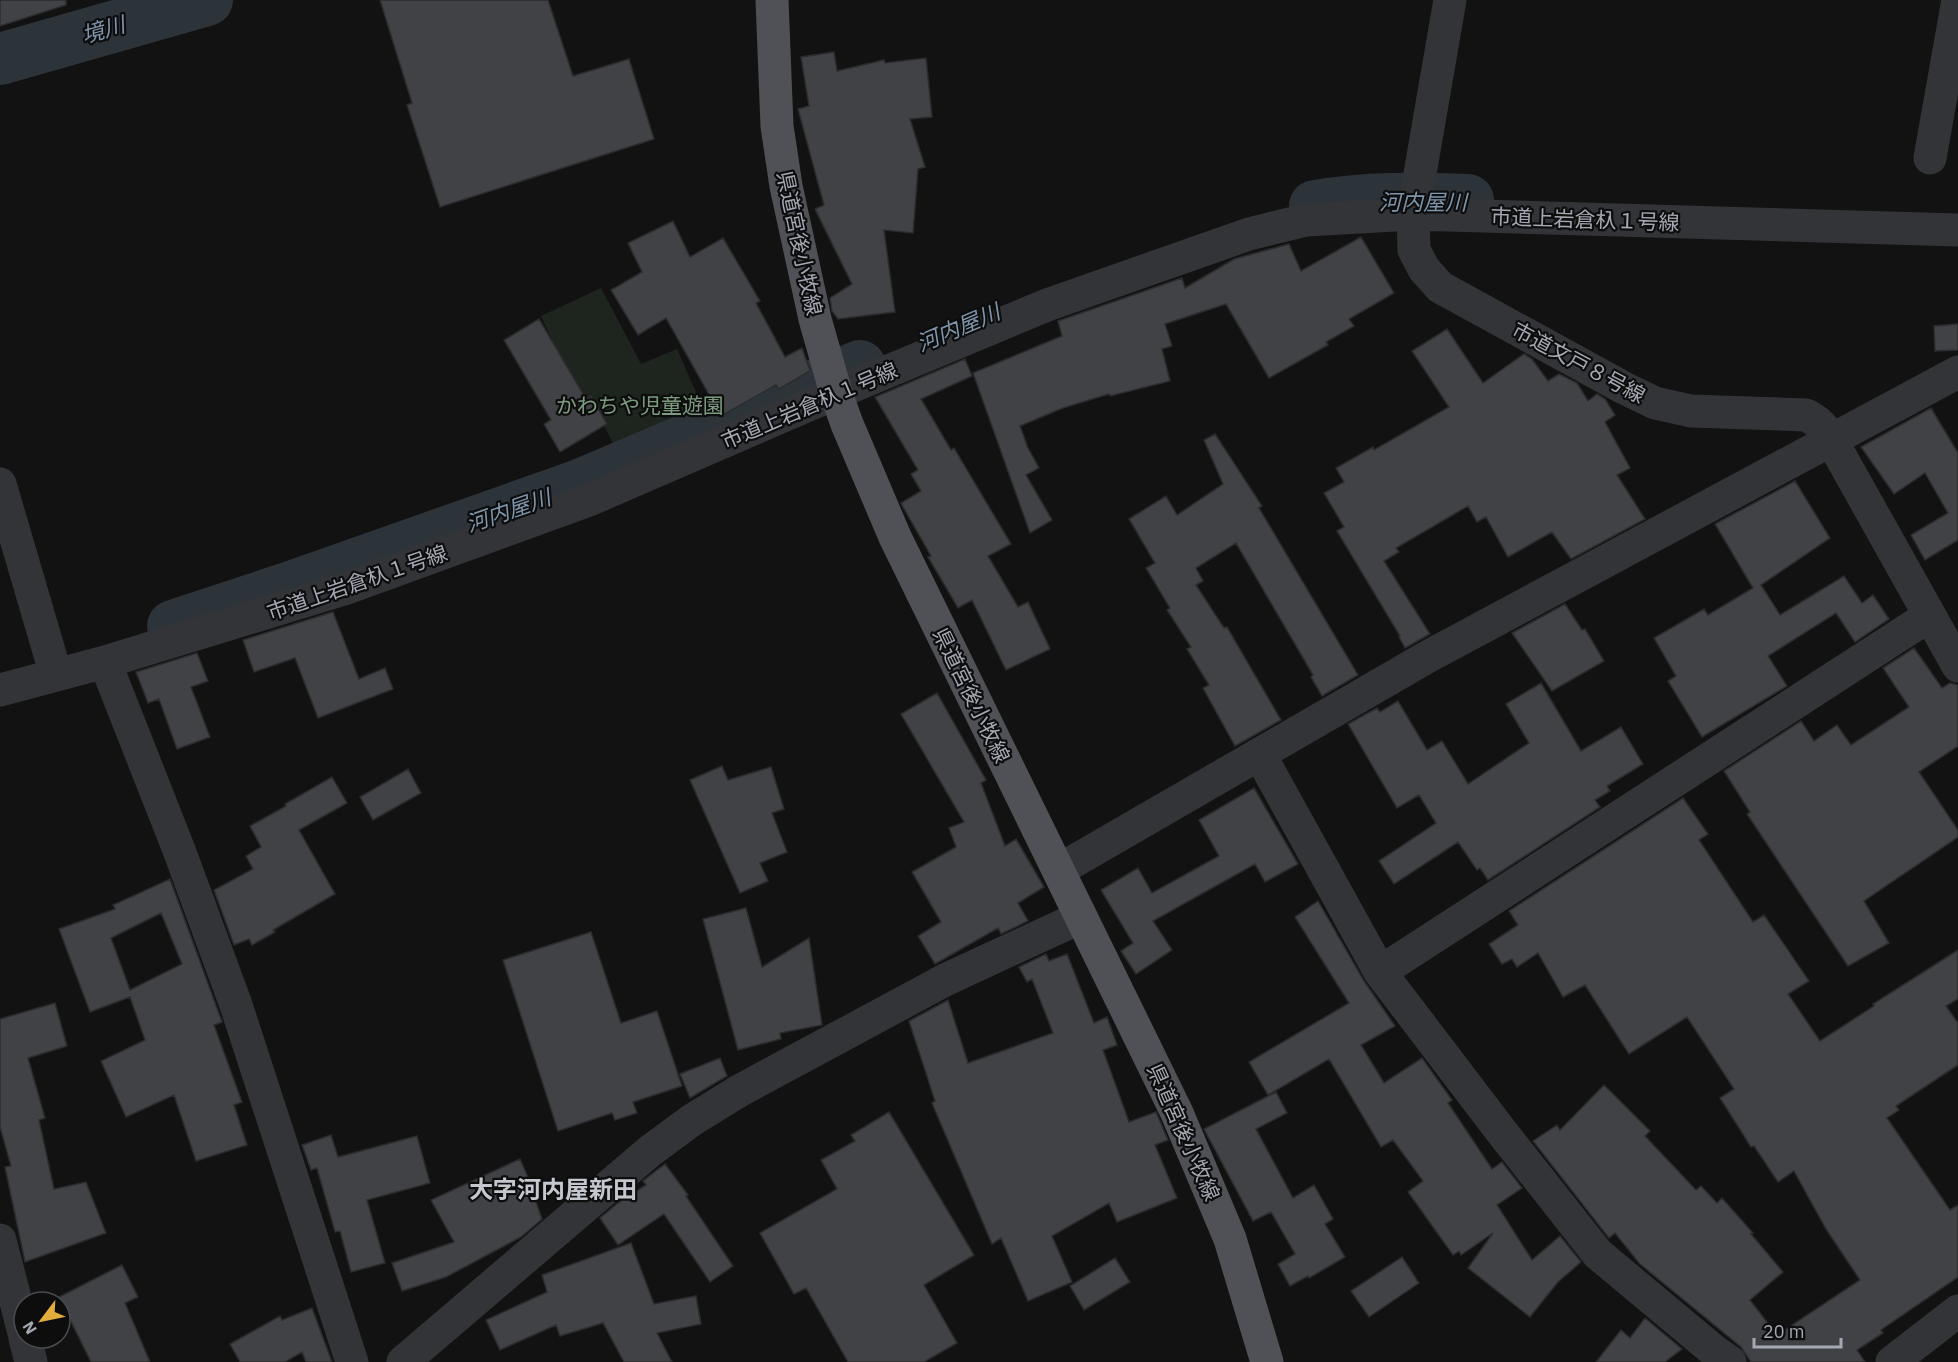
<svg xmlns="http://www.w3.org/2000/svg" width="1958" height="1362" viewBox="0 0 1958 1362" font-family="'IBM Plex Sans','Noto Sans JP',sans-serif">
<style>
.green{fill:#1e251f}
.lines{fill:none;stroke-linecap:round;stroke-linejoin:round}
.river{stroke:#2c343a;stroke-width:52}
.building{fill:#414246;stroke:#2c2c2f;stroke-width:1.5;fill-rule:evenodd}
.minor{stroke:#333438;stroke-width:33}
.major{stroke:#4f5156;stroke-width:33}
.labels{text-anchor:middle;dominant-baseline:central;stroke-width:4.5;stroke-linejoin:round;paint-order:stroke}
.street-label{font-size:21px;fill:#a4a8b2;stroke:#0d0d0e}
.park-label{font-size:21px;fill:#7d9c7f;stroke:#0d0d0e}
.water-label{font-size:22px;font-style:italic;fill:#7e95ab;stroke:#0d0d0e}
.quarter-label{font-size:24px;font-weight:bold;fill:#c5c7cf;stroke:#0d0d0e}
</style>
<rect width="100%" height="100%" fill="#121213"/>
<!-- green -->
<path class="green" d="M 601,288 L 641,364 L 677,349 L 709,422 L 620,457 L 589,397 L 579,398 L 541,316 Z"/>
<g class="lines">
<!-- river -->
<path class="river" d="M 0,59 L 207,0
M 1315,206 C 1366,197 1417,198 1468,200
M 173,626 L 294,586 L 580,485 L 860,366"/>
</g>
<!-- building -->
<path class="building" d="M 0,0 L 66,0 L 66,5 L 0,26 Z
M 380,0 L 548,0 L 573,76 L 629,59 L 654,139 L 440,207 L 407,105 L 412,103 Z
M 834,52 L 837,71 L 884,60 L 885,63 L 926,58 L 932,117 L 910,119 L 925,167 L 918,169 L 913,233 L 884,230 L 895,312 L 838,319 L 832,311 L 830,298 L 852,284 L 815,209 L 824,205 L 798,109 L 809,106 L 801,57 Z
M 673,221 L 690,257 L 723,238 L 760,301 L 756,303 L 785,357 L 802,348 L 810,371 L 779,389 L 776,385 L 721,416 L 666,318 L 638,335 L 611,290 L 642,272 L 628,243 Z
M 1361,237 L 1394,293 L 1349,319 L 1354,326 L 1326,342 L 1328,345 L 1269,378 L 1226,304 L 1165,324 L 1172,346 L 1162,349 L 1170,381 L 1110,396 L 1109,394 L 1063,408 L 1020,426 L 1028,448 L 1039,468 L 1026,475 L 1052,520 L 1030,533 L 973,373 L 1062,336 L 1058,321 L 1182,278 L 1185,288 L 1234,259 L 1289,244 L 1301,271 Z
M 539,319 L 586,399 L 591,396 L 607,424 L 560,452 L 544,424 L 551,420 L 504,340 Z
M 1958,324 L 1958,350 L 1935,351 L 1934,326 Z
M 1447,329 L 1483,383 L 1524,354 L 1532,359 L 1548,381 L 1559,374 L 1577,383 L 1588,401 L 1597,394 L 1605,399 L 1615,415 L 1605,422 L 1630,468 L 1617,475 L 1645,519 L 1571,559 L 1552,532 L 1508,557 L 1486,517 L 1477,522 L 1468,506 L 1396,548 L 1399,552 L 1384,561 L 1430,634 L 1405,648 L 1399,637 L 1400,636 L 1337,531 L 1344,527 L 1324,493 L 1344,482 L 1336,468 L 1373,447 L 1374,450 L 1449,407 L 1412,351 Z
M 965,359 L 972,376 L 921,399 L 951,450 L 954,448 L 1011,544 L 988,556 L 1018,607 L 1028,602 L 1050,649 L 1006,670 L 972,600 L 958,608 L 928,557 L 931,556 L 903,507 L 901,503 L 921,491 L 911,474 L 918,470 L 875,397 Z
M 1931,408 L 1958,453 L 1958,540 L 1925,560 L 1911,535 L 1948,513 L 1925,473 L 1894,494 L 1861,447 Z
M 1215,434 L 1262,506 L 1259,508 L 1358,675 L 1322,696 L 1311,677 L 1313,675 L 1236,543 L 1196,568 L 1203,581 L 1196,585 L 1224,628 L 1227,627 L 1281,720 L 1235,746 L 1203,688 L 1209,685 L 1187,649 L 1191,647 L 1167,610 L 1170,608 L 1146,568 L 1155,563 L 1129,519 L 1166,496 L 1177,515 L 1223,484 L 1204,440 Z
M 1795,481 L 1830,538 L 1761,585 L 1780,615 L 1844,576 L 1862,603 L 1873,595 L 1889,619 L 1855,642 L 1836,613 L 1768,656 L 1787,686 L 1702,737 L 1668,681 L 1676,676 L 1654,638 L 1704,609 L 1708,615 L 1753,588 L 1715,524 Z
M 1565,604 L 1582,630 L 1585,629 L 1604,661 L 1552,691 L 1512,633 Z
M 333,612 L 359,679 L 385,668 L 393,689 L 318,718 L 295,658 L 254,672 L 243,640 Z
M 1914,648 L 1942,688 L 1950,683 L 1958,685 L 1958,746 L 1919,772 L 1958,830 L 1958,837 L 1864,901 L 1889,943 L 1848,966 L 1747,814 L 1750,812 L 1724,771 L 1801,721 L 1814,741 L 1837,725 L 1851,745 L 1909,707 L 1883,668 Z
M 197,653 L 208,681 L 191,687 L 210,737 L 177,749 L 159,699 L 148,703 L 136,672 Z
M 1541,683 L 1581,751 L 1621,727 L 1643,764 L 1607,786 L 1610,791 L 1595,800 L 1600,807 L 1488,880 L 1480,868 L 1477,870 L 1458,842 L 1394,884 L 1379,861 L 1436,823 L 1419,795 L 1397,808 L 1348,724 L 1377,708 L 1380,712 L 1398,701 L 1427,750 L 1442,741 L 1468,784 L 1529,743 L 1506,704 Z
M 937,693 L 986,780 L 981,783 L 1005,846 L 1016,839 L 1044,887 L 1018,903 L 1028,921 L 1001,934 L 998,928 L 935,964 L 918,936 L 941,922 L 912,872 L 956,847 L 949,828 L 964,822 L 901,714 Z
M 722,766 L 728,780 L 771,767 L 784,809 L 772,813 L 787,852 L 760,863 L 768,881 L 740,893 L 690,780 Z
M 408,769 L 421,793 L 373,820 L 360,797 Z
M 332,777 L 347,803 L 299,830 L 335,894 L 273,930 L 275,932 L 252,945 L 249,939 L 234,945 L 214,890 L 253,869 L 246,856 L 261,847 L 250,826 L 286,806 L 285,804 Z
M 1254,788 L 1298,864 L 1265,882 L 1255,864 L 1153,921 L 1172,950 L 1136,974 L 1121,951 L 1133,943 L 1101,890 L 1138,868 L 1152,893 L 1219,856 L 1199,820 Z
M 1683,798 L 1708,834 L 1699,840 L 1753,922 L 1764,915 L 1809,981 L 1788,994 L 1820,1041 L 1874,1006 L 1873,1004 L 1958,950 L 1958,999 L 1946,1006 L 1958,1023 L 1958,1065 L 1896,1106 L 1899,1110 L 1887,1118 L 1950,1210 L 1958,1205 L 1958,1277 L 1881,1330 L 1883,1333 L 1857,1350 L 1865,1362 L 1751,1362 L 1741,1347 L 1640,1264 L 1615,1233 L 1609,1238 L 1533,1141 L 1557,1125 L 1560,1130 L 1604,1085 L 1650,1131 L 1645,1136 L 1696,1190 L 1701,1186 L 1717,1203 L 1722,1198 L 1753,1233 L 1751,1234 L 1783,1272 L 1750,1300 L 1777,1335 L 1860,1280 L 1826,1229 L 1794,1171 L 1778,1182 L 1754,1146 L 1751,1147 L 1720,1098 L 1734,1089 L 1687,1017 L 1629,1054 L 1585,985 L 1563,997 L 1538,953 L 1517,967 L 1512,959 L 1502,964 L 1489,944 L 1518,925 L 1509,911 Z
M 170,879 L 222,1022 L 214,1025 L 242,1102 L 234,1105 L 247,1145 L 196,1161 L 174,1095 L 126,1117 L 101,1061 L 145,1040 L 130,997 L 90,1012 L 59,929 L 115,909 L 113,905 ZM 161,913 L 182,964 L 130,990 L 111,938 Z
M 1318,901 L 1364,981 L 1395,1026 L 1361,1045 L 1384,1083 L 1422,1058 L 1452,1100 L 1448,1103 L 1492,1169 L 1502,1162 L 1522,1188 L 1497,1205 L 1532,1260 L 1560,1236 L 1581,1262 L 1558,1282 L 1530,1317 L 1468,1268 L 1493,1233 L 1461,1255 L 1459,1251 L 1453,1255 L 1408,1192 L 1423,1181 L 1393,1140 L 1381,1147 L 1329,1059 L 1268,1095 L 1249,1062 L 1349,1003 L 1295,917 Z
M 746,908 L 762,967 L 809,938 L 822,1025 L 780,1033 L 781,1039 L 738,1050 L 703,919 Z
M 591,932 L 621,1023 L 657,1011 L 682,1086 L 633,1102 L 637,1113 L 615,1120 L 612,1113 L 558,1131 L 503,960 Z
M 1046,954 L 1049,961 L 1067,954 L 1094,1023 L 1107,1017 L 1117,1045 L 1103,1050 L 1129,1122 L 1156,1112 L 1168,1140 L 1155,1145 L 1177,1198 L 1117,1222 L 1109,1203 L 1052,1236 L 1072,1282 L 1028,1301 L 1001,1238 L 992,1244 L 932,1103 L 935,1101 L 909,1021 L 948,1000 L 968,1063 L 1053,1033 L 1032,979 L 1027,982 L 1019,967 Z
M 55,1003 L 67,1046 L 28,1058 L 45,1118 L 39,1120 L 54,1189 L 86,1182 L 106,1233 L 25,1262 L 5,1167 L 11,1166 L 0,1127 L 0,1019 Z
M 720,1058 L 727,1076 L 690,1098 L 680,1074 Z
M 1276,1092 L 1287,1113 L 1256,1129 L 1293,1198 L 1314,1185 L 1333,1219 L 1325,1224 L 1345,1257 L 1309,1278 L 1308,1276 L 1290,1286 L 1278,1264 L 1295,1254 L 1271,1212 L 1253,1221 L 1204,1129 Z
M 889,1112 L 974,1255 L 924,1285 L 957,1343 L 924,1362 L 848,1362 L 806,1288 L 794,1294 L 760,1233 L 837,1189 L 821,1160 L 855,1141 L 851,1135 Z
M 331,1135 L 338,1157 L 417,1136 L 430,1183 L 367,1200 L 385,1263 L 351,1272 L 340,1231 L 335,1232 L 317,1168 L 311,1170 L 302,1145 Z
M 520,1159 L 530,1182 L 529,1182 L 542,1219 L 521,1237 L 446,1277 L 402,1291 L 392,1263 L 454,1242 L 431,1200 Z
M 665,1164 L 688,1195 L 686,1196 L 733,1266 L 710,1282 L 664,1214 L 618,1245 L 600,1218 L 619,1202 L 646,1185 L 643,1181 Z
M 631,1243 L 654,1304 L 696,1296 L 701,1324 L 657,1333 L 672,1362 L 624,1362 L 603,1323 L 560,1336 L 556,1325 L 500,1350 L 486,1320 L 547,1292 L 542,1275 Z
M 1402,1257 L 1419,1283 L 1369,1317 L 1351,1291 Z
M 1115,1258 L 1130,1282 L 1084,1310 L 1070,1286 Z
M 122,1265 L 138,1297 L 125,1303 L 150,1362 L 91,1362 L 59,1297 Z
M 312,1308 L 332,1362 L 306,1362 L 302,1352 L 285,1362 L 240,1362 L 230,1344 L 280,1316 L 282,1320 Z
M 1645,1318 L 1682,1349 L 1665,1362 L 1596,1362 L 1621,1330 L 1630,1338 Z"/>
<g class="lines">
<!-- minor -->
<path class="minor" d="M 1450,0 L 1413,214 L 1414,250 L 1424,269 L 1440,287 L 1624,388 L 1655,403 L 1691,411 L 1806,415 C 1819,421 1825,429 1832,441 L 1958,666
M 1930,158 L 1958,0
M 0,484 L 56,675
M 105,662 L 179,850 L 236,1005 L 352,1362
M 0,690 L 105,662 L 347,588 L 589,500 L 836,393 L 1047,305 L 1249,234 L 1306,220 L 1413,214 L 1958,230
M 1260,755 L 1380,972 L 1501,1131 L 1598,1254 L 1713,1350 L 1730,1362
M 1059,870 L 1429,656 L 1958,372
M 1380,972 L 1929,616
M 0,1240 L 24,1333
M 25,1338 L 31,1362
M 403,1362 L 650,1151 L 692,1120 L 739,1091 L 945,980 L 1081,917
M 1892,1362 L 1958,1311"/>
<!-- major -->
<path class="major" d="M 772,0 L 777,126 L 786,186 L 815,319 L 836,393 L 847,424 L 895,537 L 1177,1113 L 1230,1239 L 1267,1362"/>
</g>
<g class="labels">
<!-- street labels -->
<g class="street-label">
<text transform="translate(1585 219) rotate(2)">市道上岩倉杁１号線</text>
<text transform="translate(800 243) rotate(78)">県道宮後小牧線</text>
<text transform="translate(1579 362) rotate(28)">市道文戸８号線</text>
<text transform="translate(809 405) rotate(-23)">市道上岩倉杁１号線</text>
<text transform="translate(357 582) rotate(-19)">市道上岩倉杁１号線</text>
<text transform="translate(972 695) rotate(64)">県道宮後小牧線</text>
<text transform="translate(1184 1132) rotate(66)">県道宮後小牧線</text>
</g>
<!-- park labels -->
<g class="park-label">
<text x="640" y="405">かわちや児童遊園</text>
</g>
<!-- water labels -->
<g class="water-label">
<text transform="translate(103 29) rotate(-16)">境川</text>
<text x="1423" y="201">河内屋川</text>
<text transform="translate(958 327) rotate(-23)">河内屋川</text>
<text transform="translate(508 510) rotate(-19)">河内屋川</text>
</g>
<!-- quarter labels -->
<g class="quarter-label">
<text x="553" y="1189">大字河内屋新田</text>
</g>
</g>
<!-- north arrow -->
<g transform="translate(42 1320) rotate(238)"><circle r="28" fill="#0d0d0e" stroke="#494b50" stroke-width="1.5"/>
<path d="M0-4.5L10 22L0 15L-10 22Z" fill="#e1ad3c"/>
<text y="-9" font-size="16" font-weight="bold" text-anchor="middle" fill="#a4a8b2">N</text>
</g>
<!-- scale -->
<path d="M1754 1338v9h87v-9" fill="none" stroke="#a4a8b2" stroke-width="3"/>
<text x="1763" y="1338" font-size="18" fill="#a4a8b2" stroke="#0d0d0e" stroke-width="4.5" paint-order="stroke">20 m</text>
</svg>
